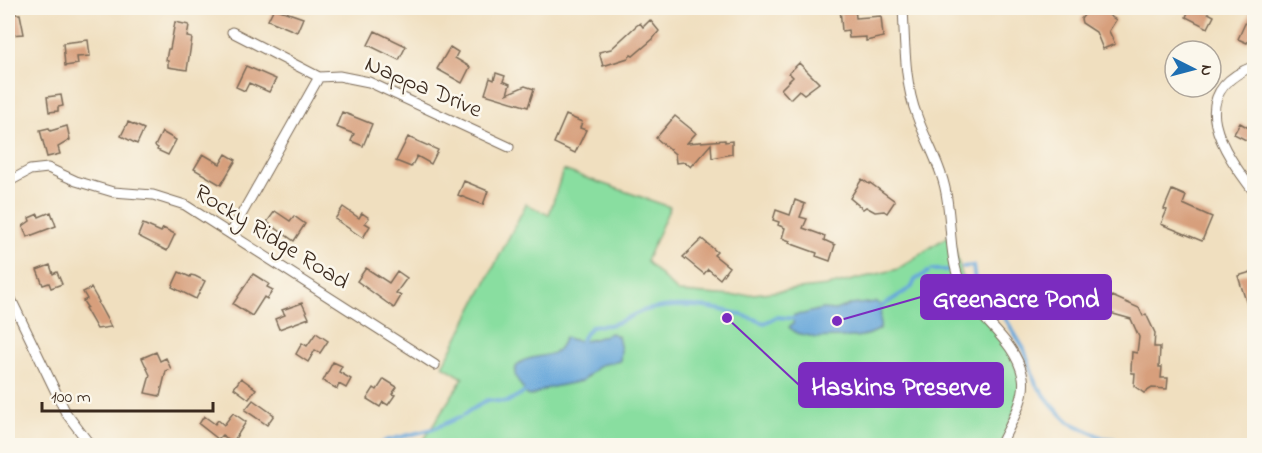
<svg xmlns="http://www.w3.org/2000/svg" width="1262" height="453" viewBox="0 0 1262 453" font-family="'Indie Flower',sans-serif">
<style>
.green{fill:#89dea0;stroke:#62845f;stroke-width:1.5}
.water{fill:#68a7da;stroke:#52687c;stroke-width:1.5}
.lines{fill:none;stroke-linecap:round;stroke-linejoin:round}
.stream{stroke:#68a7da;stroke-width:4}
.building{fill:#d79f7c}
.minor-casing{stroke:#7a6956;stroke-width:11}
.minor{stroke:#fff;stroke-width:9}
.labels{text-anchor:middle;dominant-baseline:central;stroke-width:5;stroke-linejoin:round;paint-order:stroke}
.street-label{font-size:24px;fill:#3b2a1e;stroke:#fbf7ec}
.leader{fill:none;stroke:#7b2cbf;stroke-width:2}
.callout-dot{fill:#7b2cbf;stroke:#fbf7ec;stroke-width:2}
.callout{fill:#7b2cbf;stroke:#7b2cbf;stroke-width:2}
.callout-label{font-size:26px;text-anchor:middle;font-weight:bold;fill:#fff}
</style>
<rect width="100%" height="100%" fill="#fbf7ec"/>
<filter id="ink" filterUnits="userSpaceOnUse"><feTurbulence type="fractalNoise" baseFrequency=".0167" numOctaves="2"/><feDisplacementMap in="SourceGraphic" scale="12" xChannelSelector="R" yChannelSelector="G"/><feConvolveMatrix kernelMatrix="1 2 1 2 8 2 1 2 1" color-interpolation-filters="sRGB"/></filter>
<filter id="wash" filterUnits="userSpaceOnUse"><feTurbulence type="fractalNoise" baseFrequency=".008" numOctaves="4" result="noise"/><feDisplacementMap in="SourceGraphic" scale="24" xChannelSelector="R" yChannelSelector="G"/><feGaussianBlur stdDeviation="1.35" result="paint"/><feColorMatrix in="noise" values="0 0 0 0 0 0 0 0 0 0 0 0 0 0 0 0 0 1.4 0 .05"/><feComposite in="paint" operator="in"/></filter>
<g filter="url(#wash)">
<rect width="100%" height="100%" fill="#f0dfbf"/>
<!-- green -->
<path class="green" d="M 563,170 L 670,207 L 646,261 L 678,292 L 734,296 L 828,286 L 898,269 L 951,234 L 968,298 L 1003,337 L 1024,385 L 1002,445 L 420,446 L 463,378 L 443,366 L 526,204 L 549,215 Z"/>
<!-- water -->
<path class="water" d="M 877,302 L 881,307 L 880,329 C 860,342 836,335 815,338 C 805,332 799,338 789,327 L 793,324 L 794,315 L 803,314 L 822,309 L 835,310 L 849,305 Z
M 611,333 L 618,336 L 621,350 L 620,361 L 600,365 L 582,381 L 548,388 L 531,396 L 527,395 C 524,389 516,380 515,374 C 514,354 545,359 555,352 C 561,348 562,343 565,337 C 582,345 595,339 611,333 Z"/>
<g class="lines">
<!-- stream -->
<path class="stream" d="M 963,267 L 973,266 L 975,282 L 989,295
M 932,270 L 951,270
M 996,303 L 1024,349 L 1036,384 L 1053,406 L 1069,422 L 1103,438 L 1114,439 L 1122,446
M 879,308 L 912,287 L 915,280 L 928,272
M 580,343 C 597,313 593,332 616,323 C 626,320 635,313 646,310 C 685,301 727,308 764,323 L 777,317 L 798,319
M 464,415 L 487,400 L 507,402 L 528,390
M 379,446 L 385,441 L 433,429 L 460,417"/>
</g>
<g id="blocks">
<!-- building -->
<path class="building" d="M 274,8 L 303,18 L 297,32 L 268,20 Z
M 840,8 L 855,8 L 856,18 L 881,16 L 883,37 L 866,41 L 866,37 L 849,38 L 848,30 L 842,31 Z
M 1075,8 L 1101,8 L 1109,12 L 1107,14 L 1116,20 L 1109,31 L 1115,44 L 1103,49 L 1096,32 L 1082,23 L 1081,19 L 1085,14 Z
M 1190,8 L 1199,8 L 1214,16 L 1208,28 L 1186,17 Z
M 1252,8 L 1254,8 L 1254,35 L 1252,34 L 1247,43 L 1238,39 Z
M 8,14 L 20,14 L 24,34 L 8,35 Z
M 650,20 L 659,31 L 653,39 L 633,56 L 631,55 L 628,58 L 603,66 L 599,52 L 611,49 L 636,26 L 640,23 L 643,27 Z
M 175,22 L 189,25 L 187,37 L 192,38 L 187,70 L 168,67 L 168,61 L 166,60 L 168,49 L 170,49 Z
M 375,31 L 406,46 L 399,60 L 368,45 Z
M 88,40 L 90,56 L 77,57 L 78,64 L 65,66 L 63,43 Z
M 450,47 L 458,52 L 455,58 L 470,67 L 462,83 L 437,69 Z
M 799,63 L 819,83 L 804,94 L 799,90 L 790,99 L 781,89 L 793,77 L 789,73 Z
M 246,66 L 276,79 L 269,92 L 249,83 L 245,91 L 236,87 Z
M 496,73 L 505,76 L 503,81 L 510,84 L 507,94 L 525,86 L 534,89 L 528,107 L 485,94 L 490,78 L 494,80 Z
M 61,95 L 63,106 L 58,107 L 58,111 L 49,112 L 47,97 Z
M 342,112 L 372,124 L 363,146 L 351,141 L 354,134 L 336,127 Z
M 566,115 L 582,122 L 580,128 L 586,130 L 575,153 L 554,143 Z
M 675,116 L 696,133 L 687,143 L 725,140 L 725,142 L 732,141 L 732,154 L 712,158 L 711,144 L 691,167 L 685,162 L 676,163 L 675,154 L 656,138 Z
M 128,122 L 144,129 L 137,144 L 121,136 Z
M 1240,123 L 1254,131 L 1254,140 L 1246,140 L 1234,134 Z
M 67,126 L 70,140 L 58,147 L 60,154 L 47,157 L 40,130 L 49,128 L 50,131 Z
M 162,132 L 176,140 L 168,155 L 157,150 L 158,148 L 155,146 Z
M 408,137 L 438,150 L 431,164 L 417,156 L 411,167 L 396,161 Z
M 203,154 L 220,164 L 226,154 L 236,160 L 221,185 L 194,169 Z
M 862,179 L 869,184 L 870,183 L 895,201 L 887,213 L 884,211 L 875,212 L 866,207 L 863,209 L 850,198 Z
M 464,181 L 488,191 L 483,205 L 458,195 Z
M 1172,190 L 1186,196 L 1183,204 L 1212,217 L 1202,241 L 1161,224 L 1167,210 L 1164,209 Z
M 795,200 L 805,204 L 800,217 L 807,219 L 803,228 L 825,236 L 824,240 L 835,245 L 830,261 L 816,256 L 817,253 L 789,243 L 790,241 L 782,238 L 785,228 L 778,225 L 779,222 L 773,220 L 776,210 L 790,215 Z
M 343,207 L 359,218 L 362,213 L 369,218 L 365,223 L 370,226 L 363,238 L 335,219 Z
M 275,211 L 290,221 L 294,216 L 305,224 L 294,241 L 267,222 Z
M 51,212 L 56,226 L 27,237 L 23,226 L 30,221 L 29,218 L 38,214 L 39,217 Z
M 143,224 L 161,232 L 163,228 L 175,234 L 167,251 L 138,236 Z
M 702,239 L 717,252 L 714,255 L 729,267 L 720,279 L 708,269 L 704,274 L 683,257 Z
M 50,265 L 53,274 L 57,272 L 62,284 L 51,288 L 49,283 L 43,285 L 37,270 Z
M 366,268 L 389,283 L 397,271 L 407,278 L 396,293 L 401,296 L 394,308 L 357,281 Z
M 1254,271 L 1254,320 L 1252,320 L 1238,276 Z
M 179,272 L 190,277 L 191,275 L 195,276 L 205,281 L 196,299 L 172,287 Z
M 253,274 L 269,284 L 267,287 L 273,290 L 267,299 L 264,297 L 252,316 L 233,304 Z
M 91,288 L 99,302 L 98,303 L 111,327 L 97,329 L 85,308 L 87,307 L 83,301 L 87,299 L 83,292 Z
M 1112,296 L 1139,308 L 1143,316 L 1146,314 L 1155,333 L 1154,347 L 1160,347 L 1159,367 L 1162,367 L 1161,378 L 1168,378 L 1167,389 L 1152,388 L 1144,393 L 1134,386 L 1135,373 L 1132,373 L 1131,370 L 1132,352 L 1137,353 L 1139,337 L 1131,319 L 1106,312 Z
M 302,303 L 309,318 L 279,329 L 275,319 L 285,315 L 282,310 Z
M 316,333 L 328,341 L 320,353 L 315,350 L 308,362 L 296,354 L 302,343 L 307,346 Z
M 156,352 L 160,361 L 166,358 L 171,369 L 166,371 L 160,396 L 145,393 L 150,375 L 142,358 Z
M 333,362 L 342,366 L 339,372 L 351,379 L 346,388 L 339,384 L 337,389 L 323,381 Z
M 241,378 L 256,389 L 249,399 L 234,388 Z
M 384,379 L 397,387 L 392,394 L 395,395 L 388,405 L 383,402 L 380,407 L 367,399 L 374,388 L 377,390 Z
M 253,400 L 274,415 L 267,425 L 245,410 Z
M 233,413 L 246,422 L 233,442 L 222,435 L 218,439 L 199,424 L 204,416 L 215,424 L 218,420 L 224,425 Z"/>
</g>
</g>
<g filter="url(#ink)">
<use href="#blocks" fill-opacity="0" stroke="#7a6956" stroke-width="1.5"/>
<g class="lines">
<defs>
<path id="minor" d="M 903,8 C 905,42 904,83 917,116 C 925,139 938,160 944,184 C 953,217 947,255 962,287 C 978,321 1015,338 1023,377 C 1027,399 1009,426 1000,446
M 232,32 L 319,77
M 1254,66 C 1183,94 1223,151 1254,192
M 319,77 L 339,76 L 369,82 L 509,147
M 8,182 L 30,170 L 48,168 L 76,181 L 113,192 L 153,195 L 185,205 L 435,365
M 231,233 L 319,77
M 8,293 L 66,413 L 91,446"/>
</defs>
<!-- minor casing -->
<use href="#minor" class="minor-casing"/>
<!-- minor -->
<use href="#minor" class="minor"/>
</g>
</g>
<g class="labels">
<!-- street labels -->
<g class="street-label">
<text transform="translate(423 88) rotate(23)">Nappa Drive</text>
<text transform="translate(271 238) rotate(32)">Rocky Ridge Road</text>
</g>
</g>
<!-- callouts -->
<path class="leader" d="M837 321L921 297M727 318L799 385"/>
<g class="callout-dot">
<circle cx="837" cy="321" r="6"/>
<circle cx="727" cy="318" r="6"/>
</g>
<g class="callout">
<rect x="921" y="275" width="190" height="44" rx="6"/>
<rect x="799" y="363" width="204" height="44" rx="6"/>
</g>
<g class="callout-label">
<text x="1016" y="307">Greenacre Pond</text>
<text x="901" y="395">Haskins Preserve</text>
</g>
<!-- margin -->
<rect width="1262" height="453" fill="none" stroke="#fbf7ec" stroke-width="30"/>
<!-- north arrow -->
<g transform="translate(1193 69) rotate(96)"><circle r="28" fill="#fbf7ec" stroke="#aea59a" stroke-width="1.5"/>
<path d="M0-4.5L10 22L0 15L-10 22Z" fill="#1f6fb2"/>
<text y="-9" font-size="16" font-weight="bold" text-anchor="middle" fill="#3b2a1e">N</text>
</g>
<!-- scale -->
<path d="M42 402v9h171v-9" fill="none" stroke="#3b2a1e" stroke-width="3"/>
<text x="51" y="402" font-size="18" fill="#3b2a1e" stroke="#fbf7ec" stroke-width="4.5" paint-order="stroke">100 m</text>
</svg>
